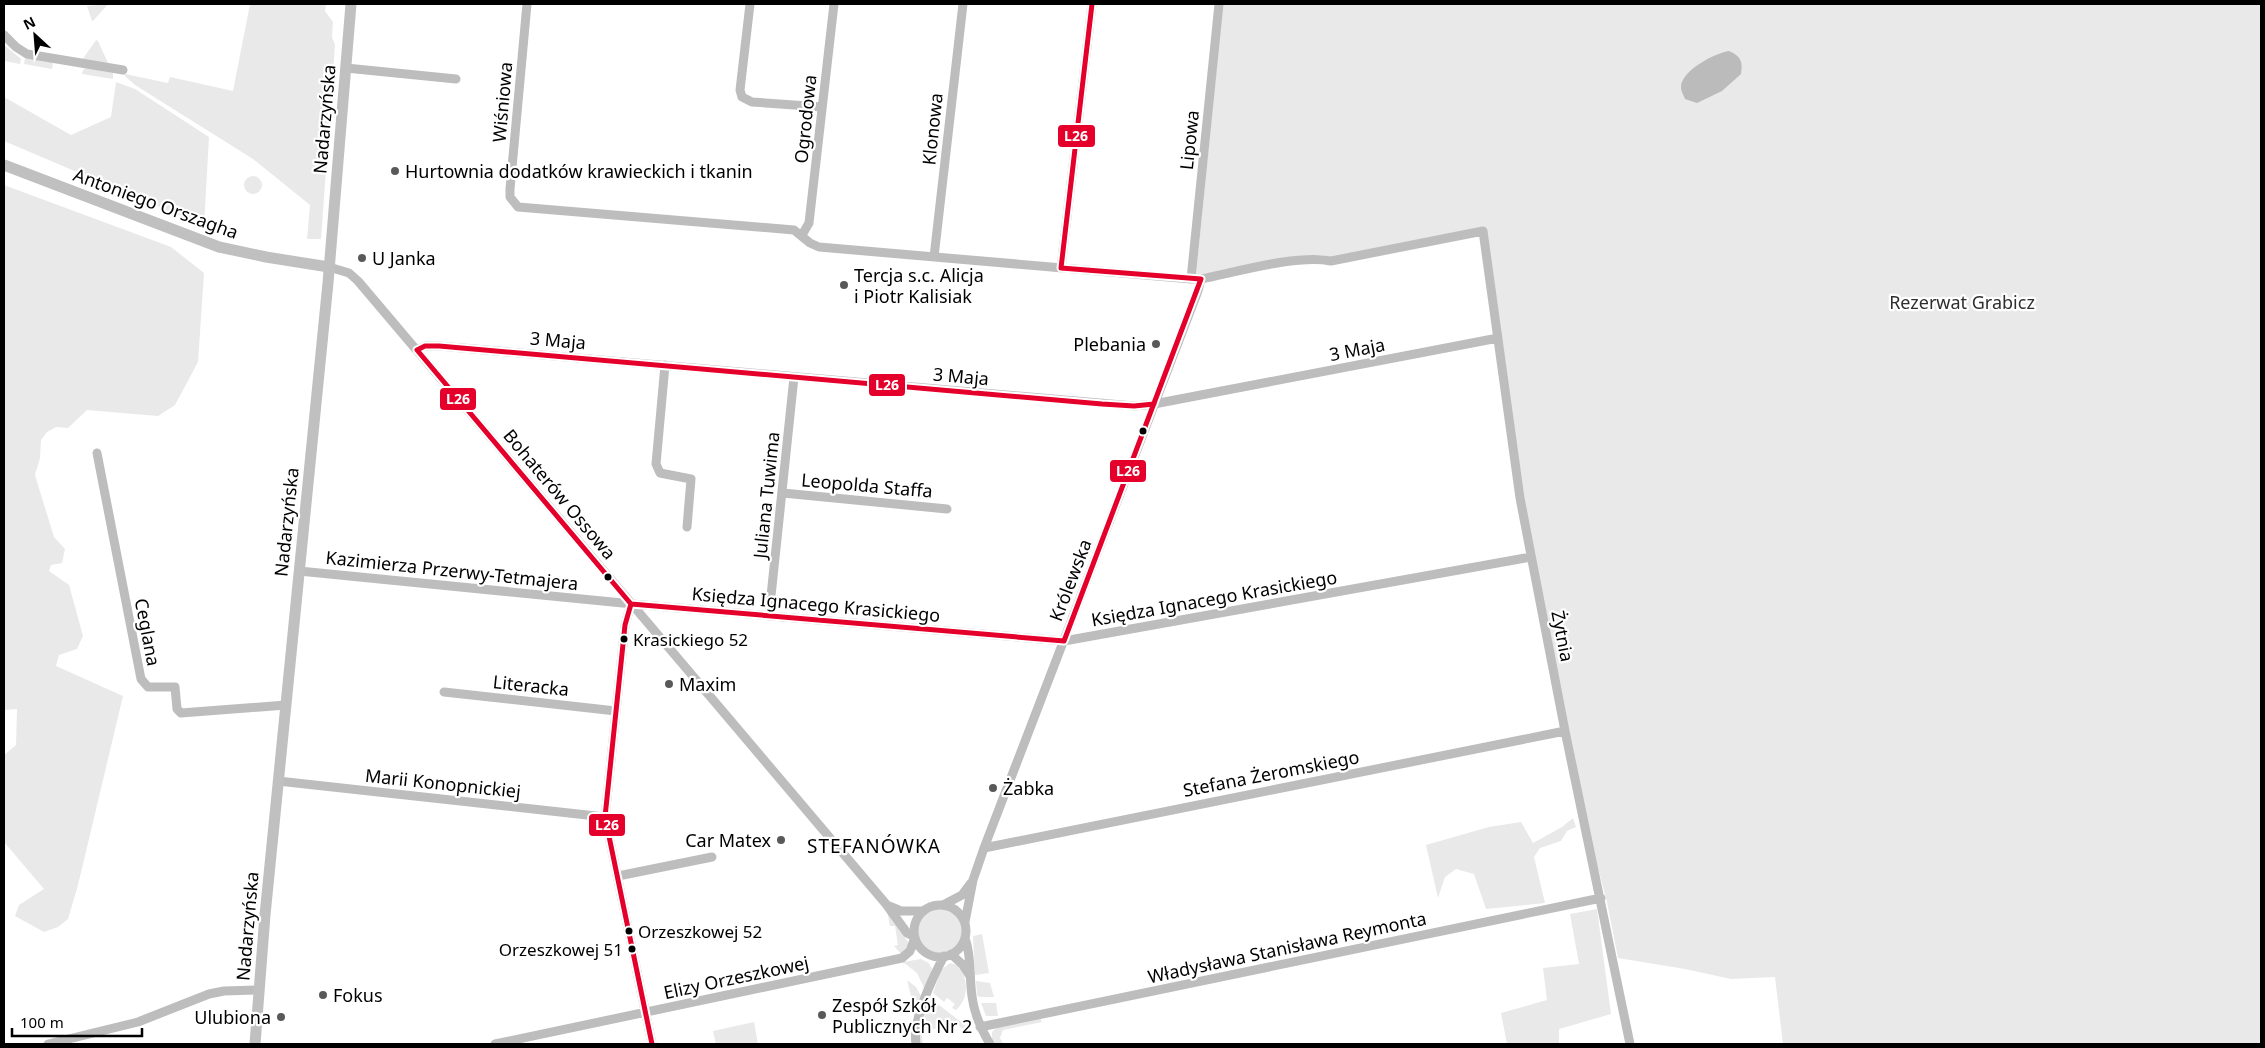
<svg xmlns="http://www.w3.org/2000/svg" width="2265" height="1048" viewBox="0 0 2265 1048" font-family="'Noto Sans',sans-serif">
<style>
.green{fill:#e9e9e9}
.water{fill:#bbb}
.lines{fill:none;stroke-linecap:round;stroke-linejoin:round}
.street{stroke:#bdbdbd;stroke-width:9}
.secondary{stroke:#c0c0c0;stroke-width:11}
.bus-1-casing{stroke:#fff;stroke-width:9}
.bus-1{stroke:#e4002b;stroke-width:5}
.poi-dot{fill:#595959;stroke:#fff;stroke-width:2}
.bus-dot{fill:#000;stroke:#fff;stroke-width:2}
.labels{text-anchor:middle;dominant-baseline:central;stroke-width:4.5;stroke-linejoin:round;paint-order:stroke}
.bus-label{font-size:17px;fill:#000;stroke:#fff;text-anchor:start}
.street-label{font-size:18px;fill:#000;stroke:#fff}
.poi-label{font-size:18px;fill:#000;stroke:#fff;text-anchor:start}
.park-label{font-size:18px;fill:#2e2e2e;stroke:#fff}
.neighbourhood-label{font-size:19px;letter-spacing:1px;fill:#000;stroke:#fff}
.line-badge{stroke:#fff;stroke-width:2}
.badge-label{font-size:14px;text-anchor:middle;font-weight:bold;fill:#fff}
</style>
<rect width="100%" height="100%" fill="#fff"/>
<!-- green -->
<path class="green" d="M 108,4 L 93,21 L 92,21 L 87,6 Z
M 250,4 L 326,4 L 325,11 L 333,22 L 332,37 L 335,45 L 321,239 L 307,239 L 310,205 L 253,159 L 135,85 L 125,76 L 125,74 L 168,83 L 170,77 L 233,91 Z
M 1223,4 L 2261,4 L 2261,1044 L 1783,1044 L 1775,977 L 1731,979 L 1685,969 L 1618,958 L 1607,902 L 1560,724 L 1524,500 L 1486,229 L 1335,257 L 1321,255 L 1196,275 Z
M 96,40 L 98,41 L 108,63 L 82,60 Z
M 4,45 L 21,59 L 20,64 L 4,61 Z
M 25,58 L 53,62 L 52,69 L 24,64 Z
M 86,68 L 113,73 L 113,79 L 82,74 L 83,70 Z
M 116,82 L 135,89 L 209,137 L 204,226 L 4,141 L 4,97 L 71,135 L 111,117 Z
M244 185a9 9 0 1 1 18 0a9 9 0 1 1-18 0Z
M 4,185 L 171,247 L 204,273 L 198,362 L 175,405 L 158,416 L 87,410 L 68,428 L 56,427 L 47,432 L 41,440 L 40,458 L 35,475 L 54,537 L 65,549 L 62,563 L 51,565 L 49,571 L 69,585 L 83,636 L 77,649 L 59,655 L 56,666 L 123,696 L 78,885 L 68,919 L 58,927 L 44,932 L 15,916 L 19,905 L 44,889 L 4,842 L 4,755 L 16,745 L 17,709 L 4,710 Z
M 1573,818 L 1576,827 L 1567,831 L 1561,841 L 1540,848 L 1534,857 L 1545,903 L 1486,909 L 1474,874 L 1456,869 L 1445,877 L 1438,898 L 1426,845 L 1489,827 L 1521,822 L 1533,843 L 1562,827 Z
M918 931a22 22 0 1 1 44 0a22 22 0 1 1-44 0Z
M 1597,909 L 1611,1014 L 1559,1029 L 1559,1044 L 1507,1044 L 1501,1013 L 1547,1000 L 1543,968 L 1579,964 L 1570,914 Z
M 887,911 L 908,942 L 907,950 L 902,955 L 894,946 L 898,945 L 895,926 L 890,926 Z
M 982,934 L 989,973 L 975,975 L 973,936 Z
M 921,959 L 929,963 L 932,969 L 925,990 L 917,973 L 903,962 Z
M 950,963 L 960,966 C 968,981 969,998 956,1010 L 952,1008 L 955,1004 L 947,998 L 944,1002 L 933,993 L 941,970 Z
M 907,980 L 916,987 L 922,998 L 918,1008 L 914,1010 L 906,1006 L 908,1002 L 912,1000 Z
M 976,981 L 990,983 L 994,997 L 979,997 L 977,995 Z
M 929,1001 L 934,1001 L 970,1029 L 965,1033 L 959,1025 L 921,1031 L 923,1044 L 920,1044 L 919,1028 Z
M 981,1003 L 996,1003 L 998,1016 L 986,1016 Z
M 1040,1018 L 1042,1022 L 1003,1030 L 1000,1038 L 1003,1044 L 995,1044 L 992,1039 L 992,1032 L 996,1028 Z
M 754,1022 L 758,1044 L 716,1044 L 713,1031 Z"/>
<!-- water -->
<path class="water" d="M 1729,51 C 1741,56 1743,62 1741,74 L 1722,91 L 1697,103 L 1685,99 C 1684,96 1681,91 1681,88 C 1680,71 1715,53 1729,51 Z"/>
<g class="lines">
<!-- street -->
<path class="street" d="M 527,4 L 510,189 L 510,197 L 518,207 L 794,230 L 810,243 L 819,247 L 1191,279 L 1201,279 C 1236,272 1298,254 1331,261 L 1483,231 L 1520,498 L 1565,731 L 1630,1044
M 750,4 L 740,90 L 742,97 L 752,102 L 822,107
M 4,35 L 16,47 L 27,54 L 123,70
M 346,68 L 456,79
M 802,235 L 809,223 L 834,4
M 934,257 L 963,4
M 329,267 L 349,273 L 358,281 L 886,904 L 907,933 L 913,936
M 1061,268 L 1092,4
M 1191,279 L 1219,4
M 417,350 L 425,346 L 439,346 L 1134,406 L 1154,404 L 1498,338
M 665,365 L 656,464 L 660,473 L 691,479 L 687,527
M 97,453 L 141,679 L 148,687 L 175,687 L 177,709 L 181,713 L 286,705
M 783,493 L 947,509
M 299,571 L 643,605 L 1064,641 L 1531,557
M 631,604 L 625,625 L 605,817 L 652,1044
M 769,615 L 794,377
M 444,692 L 616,711
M 278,781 L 605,817
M 984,848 L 1565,731
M 618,876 L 712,857
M914 931a26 26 0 1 1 52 0a26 26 0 1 1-52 0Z
M 943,905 L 962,895 L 971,883
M 889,906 L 901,911 L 923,911
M 965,922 L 973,880 L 984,848 L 1198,291 L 1201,279
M 965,938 C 972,957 969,977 972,996 C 974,1014 981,1029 990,1044
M 951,954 L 963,965 L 970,976
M 980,1027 L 1601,898
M 48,1044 L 138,1022 L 209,994 L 224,991 L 259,990
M 495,1044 L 902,958 L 910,951 L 914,940
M 916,1044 C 912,1021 933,977 944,956"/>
<!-- secondary -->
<path class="secondary" d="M 4,165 L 219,247 L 266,257 L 329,267
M 255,1044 L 265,915 L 328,283 L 351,4"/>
<defs>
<path id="bus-1" d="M 1061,268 L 1092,4
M 1061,268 L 1201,279
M 631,604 L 417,350 L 425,346 L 439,346 L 1102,404 L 1134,406 L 1154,404
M 631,604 L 1064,641 L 1201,279
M 631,604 L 625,625 L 605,817 L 652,1044"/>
</defs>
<!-- bus-1 casing -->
<use href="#bus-1" class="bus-1-casing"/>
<!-- bus-1 -->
<use href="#bus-1" class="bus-1"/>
</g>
<!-- markers -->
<g class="poi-dot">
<circle cx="395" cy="171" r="5"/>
<circle cx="362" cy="258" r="5"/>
<circle cx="844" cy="285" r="5"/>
<circle cx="1156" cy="344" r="5"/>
<circle cx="669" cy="684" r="5"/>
<circle cx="993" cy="788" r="5"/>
<circle cx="781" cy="840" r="5"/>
<circle cx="323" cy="995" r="5"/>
<circle cx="822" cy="1015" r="5"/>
<circle cx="281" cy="1017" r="5"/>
</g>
<g class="bus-dot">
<circle cx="1143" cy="431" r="4.5"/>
<circle cx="608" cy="577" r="4.5"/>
<circle cx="624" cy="639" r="4.5"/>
<circle cx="629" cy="931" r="4.5"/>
<circle cx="632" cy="949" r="4.5"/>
</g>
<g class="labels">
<!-- bus labels -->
<g class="bus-label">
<text x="633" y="639">Krasickiego 52</text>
<text x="638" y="931">Orzeszkowej 52</text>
<text x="623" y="949" text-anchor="end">Orzeszkowej 51</text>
</g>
<!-- street labels -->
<g class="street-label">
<text transform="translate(502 102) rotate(-85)">Wiśniowa</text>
<text transform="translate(324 119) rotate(-85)">Nadarzyńska</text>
<text transform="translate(805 119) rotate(-84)">Ogrodowa</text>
<text transform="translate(932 129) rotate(-84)">Klonowa</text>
<text transform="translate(1189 140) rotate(-84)">Lipowa</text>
<text transform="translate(156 203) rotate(20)">Antoniego Orszagha</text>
<text transform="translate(558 340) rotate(5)">3 Maja</text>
<text transform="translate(1357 349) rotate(-11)">3 Maja</text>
<text transform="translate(961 376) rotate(5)">3 Maja</text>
<text transform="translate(867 485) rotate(5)">Leopolda Staffa</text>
<text transform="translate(560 494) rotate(50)">Bohaterów Ossowa</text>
<text transform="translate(766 495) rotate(-84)">Juliana Tuwima</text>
<text transform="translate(286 522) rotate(-84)">Nadarzyńska</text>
<text transform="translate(452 570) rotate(6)">Kazimierza Przerwy-Tetmajera</text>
<text transform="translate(1070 580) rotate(-69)">Królewska</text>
<text transform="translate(1214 598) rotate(-10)">Księdza Ignacego Krasickiego</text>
<text transform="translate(816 604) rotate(5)">Księdza Ignacego Krasickiego</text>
<text transform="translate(148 632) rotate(79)">Ceglana</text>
<text transform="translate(1563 636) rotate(79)">Żytnia</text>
<text transform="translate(531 685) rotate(6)">Literacka</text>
<text transform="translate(1271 773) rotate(-11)">Stefana Żeromskiego</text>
<text transform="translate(443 783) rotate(6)">Marii Konopnickiej</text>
<text transform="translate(247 926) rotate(-85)">Nadarzyńska</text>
<text transform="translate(1287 947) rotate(-12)">Władysława Stanisława Reymonta</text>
<text transform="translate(736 977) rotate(-12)">Elizy Orzeszkowej</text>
</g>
<!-- poi labels -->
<g class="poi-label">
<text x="405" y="171">Hurtownia dodatków krawieckich i tkanin</text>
<text x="372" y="258">U Janka</text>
<text x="854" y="275">Tercja s.c. Alicja<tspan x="854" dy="21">i Piotr Kalisiak</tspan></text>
<text x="1146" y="344" text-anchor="end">Plebania</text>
<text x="679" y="684">Maxim</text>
<text x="1003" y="788">Żabka</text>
<text x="771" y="840" text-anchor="end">Car Matex</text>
<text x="333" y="995">Fokus</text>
<text x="832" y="1005">Zespół Szkół<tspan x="832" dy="21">Publicznych Nr 2</tspan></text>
<text x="271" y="1017" text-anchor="end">Ulubiona</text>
</g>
<!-- park labels -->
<g class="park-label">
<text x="1962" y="302">Rezerwat Grabicz</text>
</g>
<!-- neighbourhood labels -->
<g class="neighbourhood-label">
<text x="874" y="846">STEFANÓWKA</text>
</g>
</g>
<g class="line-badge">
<rect x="1057" y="124" width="39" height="24" rx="5" fill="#e4002b"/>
<rect x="868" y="373" width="38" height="24" rx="5" fill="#e4002b"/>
<rect x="439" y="387" width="38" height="24" rx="5" fill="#e4002b"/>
<rect x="1109" y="459" width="38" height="24" rx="5" fill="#e4002b"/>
<rect x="588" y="813" width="38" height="24" rx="5" fill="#e4002b"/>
</g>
<g class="badge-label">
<text x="1076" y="141">L26</text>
<text x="887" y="390">L26</text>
<text x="458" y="404">L26</text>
<text x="1128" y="476">L26</text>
<text x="607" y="830">L26</text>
</g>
<!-- border -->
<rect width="2265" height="1048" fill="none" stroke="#000000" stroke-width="10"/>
<!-- north arrow -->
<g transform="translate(35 35) rotate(334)" stroke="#ffffff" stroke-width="4" paint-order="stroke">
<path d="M0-4L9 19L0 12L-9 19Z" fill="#000000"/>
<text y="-8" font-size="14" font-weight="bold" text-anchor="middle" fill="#000000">N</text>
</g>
<!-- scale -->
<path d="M12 1028v8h130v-8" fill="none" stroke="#000000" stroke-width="2.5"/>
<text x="20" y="1028" font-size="15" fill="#000000" stroke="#ffffff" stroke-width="4" paint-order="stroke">100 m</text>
</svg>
